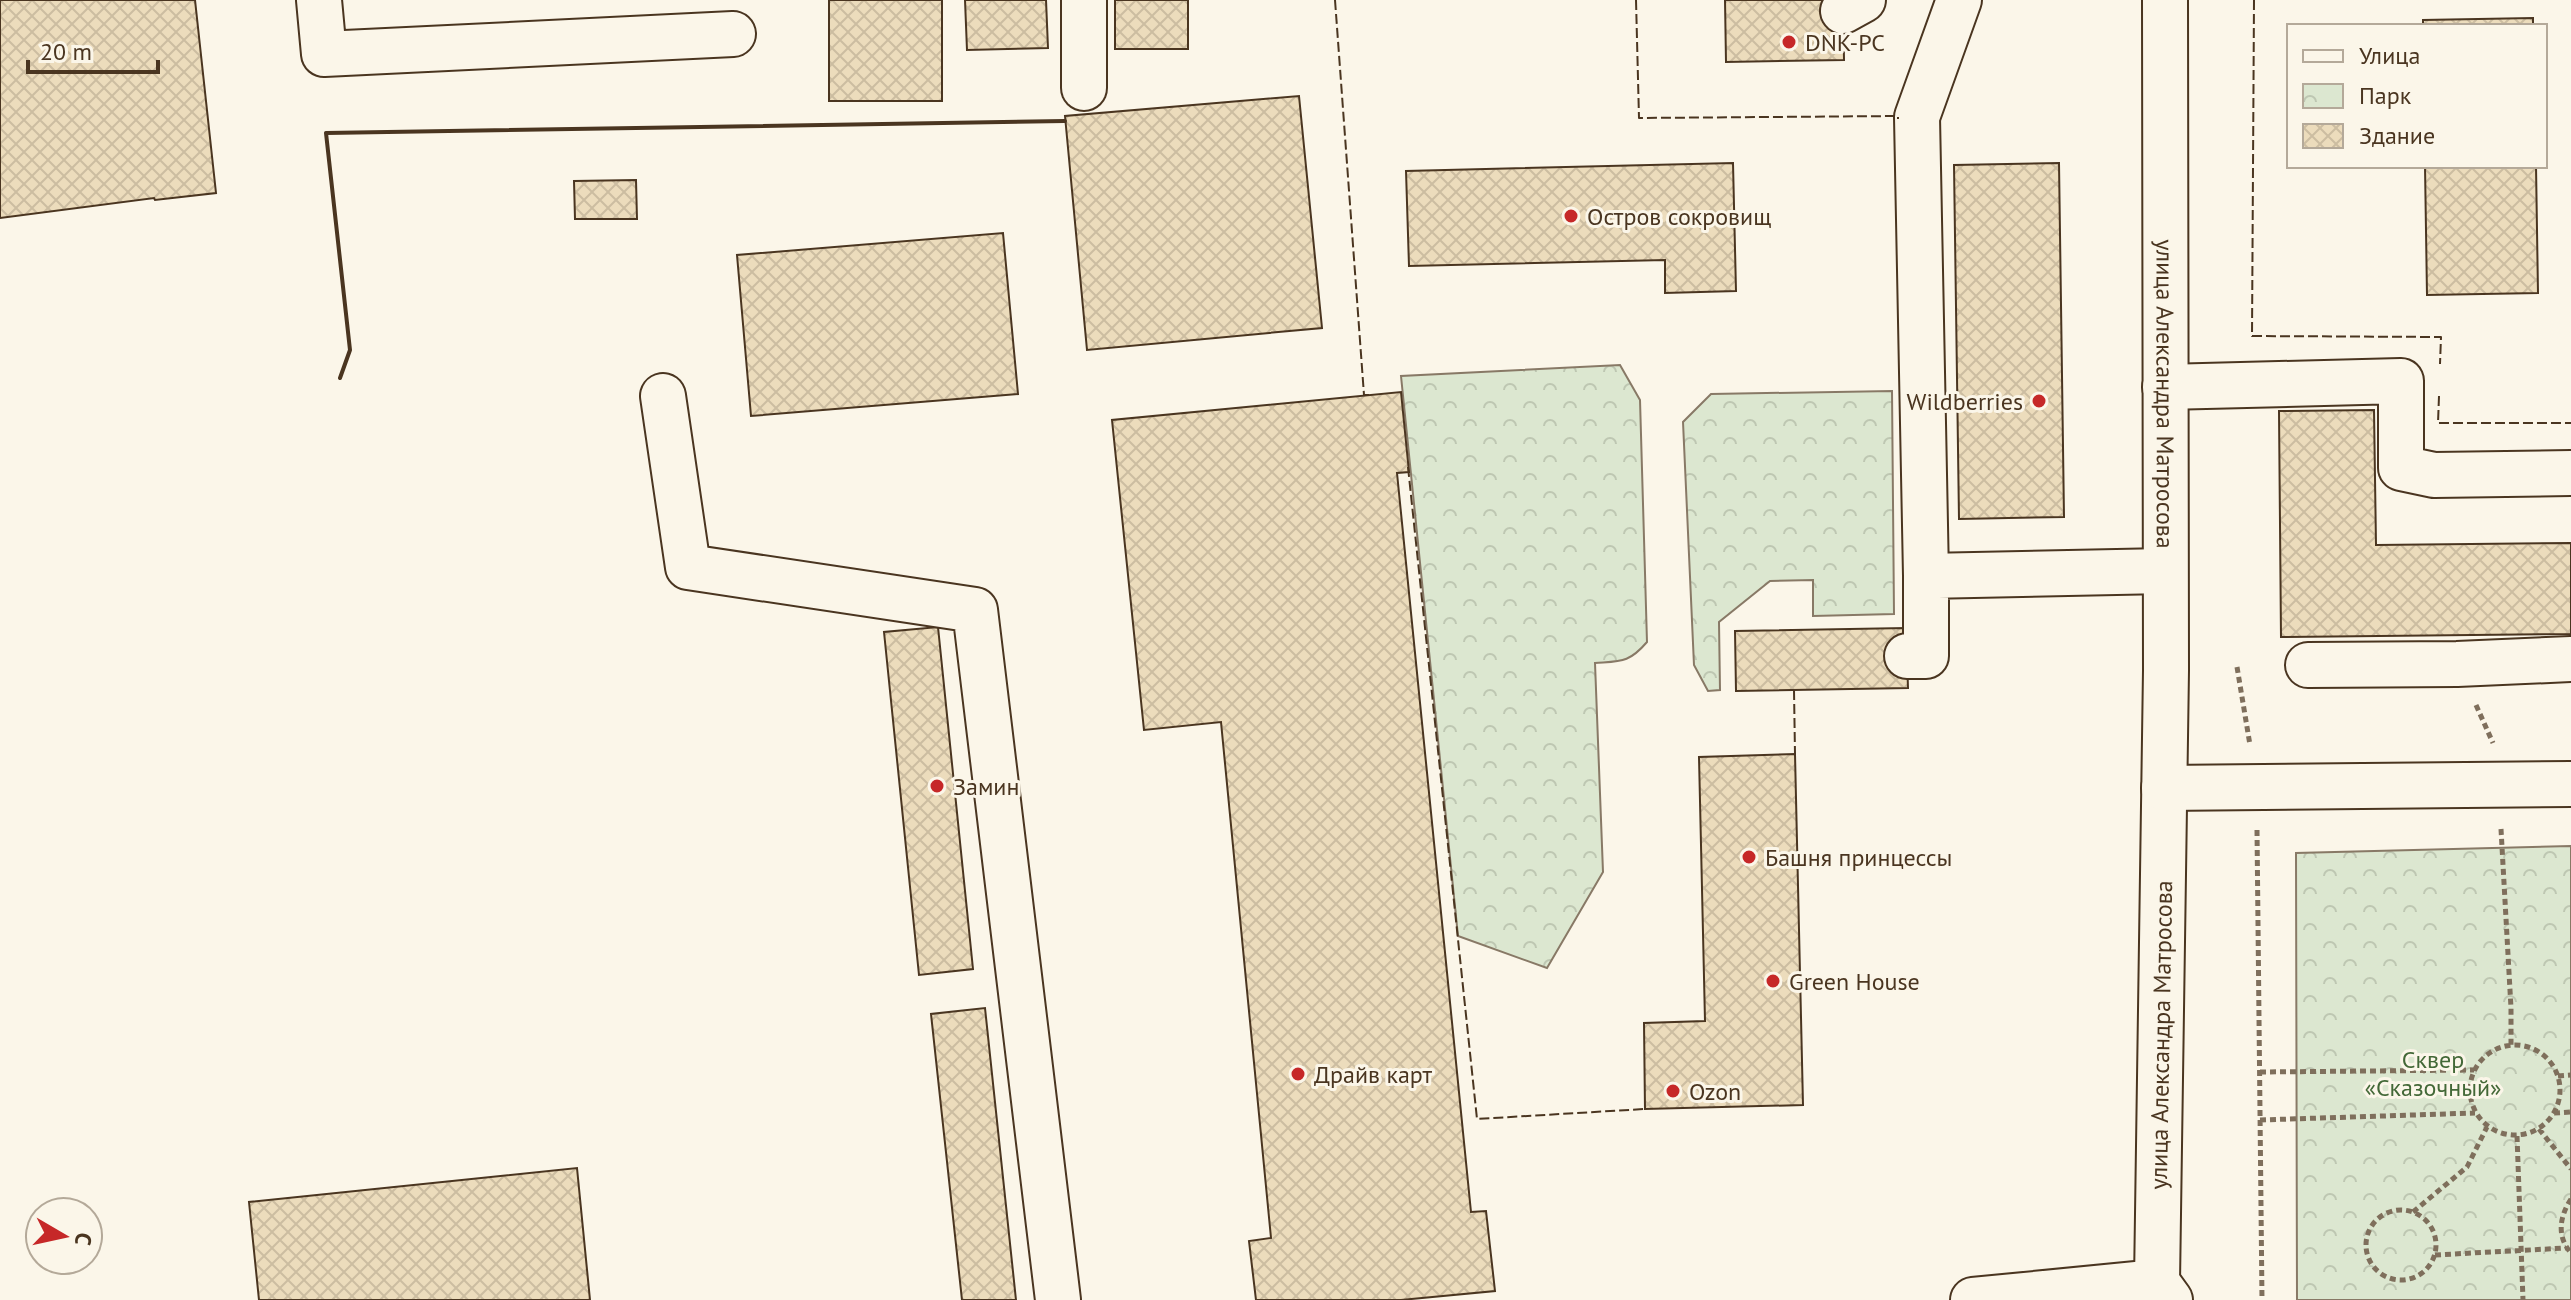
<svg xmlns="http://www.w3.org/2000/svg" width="2571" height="1300" viewBox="0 0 2571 1300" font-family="'PT Sans',sans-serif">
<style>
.park{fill:url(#park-crowns);stroke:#887966;stroke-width:2}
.building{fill:url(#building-cross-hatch);stroke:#4a3520;stroke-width:2}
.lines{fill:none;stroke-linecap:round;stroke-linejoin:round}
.minor-casing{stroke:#4a3520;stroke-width:48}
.path{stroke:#7f6f5c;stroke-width:5;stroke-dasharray:6 4;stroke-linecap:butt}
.minor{stroke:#fbf6e9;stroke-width:44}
.fence{stroke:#4a3520;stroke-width:2;stroke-dasharray:10 4;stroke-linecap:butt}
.wall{stroke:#4a3520;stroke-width:4}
.poi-dot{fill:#c62828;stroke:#fbf6e9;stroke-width:3}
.labels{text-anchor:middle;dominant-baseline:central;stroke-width:6;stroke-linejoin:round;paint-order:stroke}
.poi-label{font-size:24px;fill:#4a3520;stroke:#fbf6e9;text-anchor:start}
.street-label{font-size:24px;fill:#4a3520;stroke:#fbf6e9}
.park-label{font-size:24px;fill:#436837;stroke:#fbf6e9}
</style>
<defs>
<pattern id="park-crowns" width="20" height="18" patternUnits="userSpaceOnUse" patternTransform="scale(2)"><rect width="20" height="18" fill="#dce7d0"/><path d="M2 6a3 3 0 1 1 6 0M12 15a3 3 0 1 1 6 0" fill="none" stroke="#bec7b2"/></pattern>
<pattern id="building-cross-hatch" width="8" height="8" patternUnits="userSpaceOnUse" patternTransform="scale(2)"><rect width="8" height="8" fill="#ecdcbc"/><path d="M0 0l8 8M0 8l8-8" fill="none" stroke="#ccbda1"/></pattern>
</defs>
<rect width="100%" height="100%" fill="#fbf6e9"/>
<!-- park -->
<path class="park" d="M 1620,365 L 1640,400 L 1647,642 C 1629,663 1621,661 1595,663 L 1603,872 L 1547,968 L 1458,936 L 1401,376 Z
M 1892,391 L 1894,614 L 1813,616 L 1813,580 L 1770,581 L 1719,622 L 1720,690 L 1708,691 L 1694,665 L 1683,422 L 1711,394 Z
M 2571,846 L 2571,1300 L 2297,1300 L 2296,853 Z"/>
<!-- building -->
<path class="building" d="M 0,0 L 195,0 L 216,193 L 155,200 L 154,198 L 0,218 Z
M 829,0 L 942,0 L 942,101 L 829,101 Z
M 965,0 L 1046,0 L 1048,48 L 967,50 Z
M 1115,0 L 1188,0 L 1188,49 L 1115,49 Z
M 1725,0 L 1843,0 L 1844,60 L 1726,62 Z
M 2533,18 L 2533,26 L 2423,26 L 2423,20 Z
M 1299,96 L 1322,328 L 1087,350 L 1065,116 Z
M 1733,163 L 1736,291 L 1665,293 L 1665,260 L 1409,266 L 1406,171 Z
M 2059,163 L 2064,517 L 1959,519 L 1954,165 Z
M 2425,166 L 2536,166 L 2538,293 L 2427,295 Z
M 636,180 L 637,219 L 575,219 L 574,181 Z
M 1003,233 L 1018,394 L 751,416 L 737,255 Z
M 1401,392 L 1409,472 L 1397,473 L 1471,1212 L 1486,1211 L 1495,1291 L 1401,1300 L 1256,1300 L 1249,1241 L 1271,1238 L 1221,722 L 1144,730 L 1112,420 Z
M 2374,410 L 2376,545 L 2571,543 L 2571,634 L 2281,637 L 2279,411 Z
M 938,627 L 973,969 L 919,975 L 884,632 Z
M 1906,628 L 1908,688 L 1736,691 L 1735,631 Z
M 1795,754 L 1803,1105 L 1645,1109 L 1644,1023 L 1705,1021 L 1699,757 Z
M 985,1008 L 1016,1300 L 962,1300 L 931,1014 Z
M 577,1168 L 590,1300 L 259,1300 L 249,1202 Z"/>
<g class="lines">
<defs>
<g id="minor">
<path d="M 319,0 L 324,54 L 733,34"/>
<path id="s1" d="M 2165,0 L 2166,670 L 2157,1282 L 2170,1300"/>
<path d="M 1843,11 L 1863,0"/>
<path d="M 1084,88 L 1084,0"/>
<path d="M 2165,387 L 2401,381 L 2401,468 L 2434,475 L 2571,473"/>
<path d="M 663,396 L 688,567 L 975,610 L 1058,1300"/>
<path d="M 1926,576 L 1917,117 L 1959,0"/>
<path d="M 1907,656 L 1926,656 L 1926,576 L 2165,571"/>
<path d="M 2308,665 L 2457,664 L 2571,659"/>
<path d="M 2164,788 L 2571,784"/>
<path d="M 1973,1300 L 2157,1282"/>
</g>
</defs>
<!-- minor casing -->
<use href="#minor" class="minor-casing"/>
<!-- path -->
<path class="path" d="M 2237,667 L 2250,745
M 2476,705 L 2493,743
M 2501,829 L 2511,1008 L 2511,1045
M 2257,830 L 2262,1300
M2470 1090a45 45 0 1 1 90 0a45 45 0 1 1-90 0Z
M 2260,1072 L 2474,1070
M 2558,1076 L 2571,1075
M 2554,1113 L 2571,1112
M 2260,1120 L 2475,1113
M 2539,1129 L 2571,1169
M 2517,1136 L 2523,1300
M 2571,1199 C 2560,1216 2556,1236 2571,1253
M2366 1245a35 35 0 1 1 70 0a35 35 0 1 1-70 0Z
M 2413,1212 L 2467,1167 L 2487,1127
M 2435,1255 L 2566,1248"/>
<!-- minor -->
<use href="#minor" class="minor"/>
<!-- fence -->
<path class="fence" d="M 1335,0 L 1364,395 L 1369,395
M 1636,0 L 1639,118 L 1898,116 L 1898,119
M 2254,0 L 2252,336 L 2441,337 L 2440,364
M 2439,396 L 2438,423 L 2571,423
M 1408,467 L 1477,1119 L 1645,1109
M 1794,690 L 1795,754"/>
<!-- wall -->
<path class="wall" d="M 340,378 L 350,350 L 326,133 L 1065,121"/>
</g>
<!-- markers -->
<g class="poi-dot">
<circle cx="1789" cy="42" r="8"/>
<circle cx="1571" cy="216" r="8"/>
<circle cx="2039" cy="401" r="8"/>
<circle cx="937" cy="786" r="8"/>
<circle cx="1749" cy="857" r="8"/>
<circle cx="1773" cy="981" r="8"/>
<circle cx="1298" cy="1074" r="8"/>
<circle cx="1673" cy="1091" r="8"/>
</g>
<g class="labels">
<!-- poi labels -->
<g class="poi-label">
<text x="1805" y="42">DNK-PC</text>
<text x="1587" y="216">Остров сокровищ</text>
<text x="2023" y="401" text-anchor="end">Wildberries</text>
<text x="953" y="786">Замин</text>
<text x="1765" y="857">Башня принцессы</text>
<text x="1789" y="981">Green House</text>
<text x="1314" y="1074">Драйв карт</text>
<text x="1689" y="1091">Ozon</text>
</g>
<!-- street labels -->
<g class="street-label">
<text stroke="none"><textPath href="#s1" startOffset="394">улица Александра Матросова</textPath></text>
<text transform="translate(2161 1035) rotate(-89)">улица Александра Матросова</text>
</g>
<!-- park labels -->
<g class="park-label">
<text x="2433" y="1059">Сквер<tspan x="2433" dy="28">«Сказочный»</tspan></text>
</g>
</g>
<!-- legend -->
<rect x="2287" y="24" width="260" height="144" fill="#fbf6e9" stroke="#b4a999" stroke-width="2"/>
<rect x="2303" y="50" width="40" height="12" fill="#fbf6e9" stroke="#b4a999" stroke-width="2"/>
<text x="2359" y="64" font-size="24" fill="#4a3520">Улица</text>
<rect x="2303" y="84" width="40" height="24" fill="url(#park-crowns)" stroke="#b4a999" stroke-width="2"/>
<text x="2359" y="104" font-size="24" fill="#4a3520">Парк</text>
<rect x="2303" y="124" width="40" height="24" fill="url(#building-cross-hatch)" stroke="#b4a999" stroke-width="2"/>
<text x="2359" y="144" font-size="24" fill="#4a3520">Здание</text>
<!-- north arrow -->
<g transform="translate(64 1236) rotate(99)"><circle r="38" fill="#fbf6e9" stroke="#b4a999" stroke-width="2"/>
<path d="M0-6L14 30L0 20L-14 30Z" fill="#c62828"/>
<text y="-12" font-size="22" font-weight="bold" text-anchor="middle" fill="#4a3520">С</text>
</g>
<!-- scale -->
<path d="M28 60v12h130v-12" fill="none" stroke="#4a3520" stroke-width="4"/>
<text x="40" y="60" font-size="24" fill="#4a3520" stroke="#fbf6e9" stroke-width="6" paint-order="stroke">20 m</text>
</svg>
